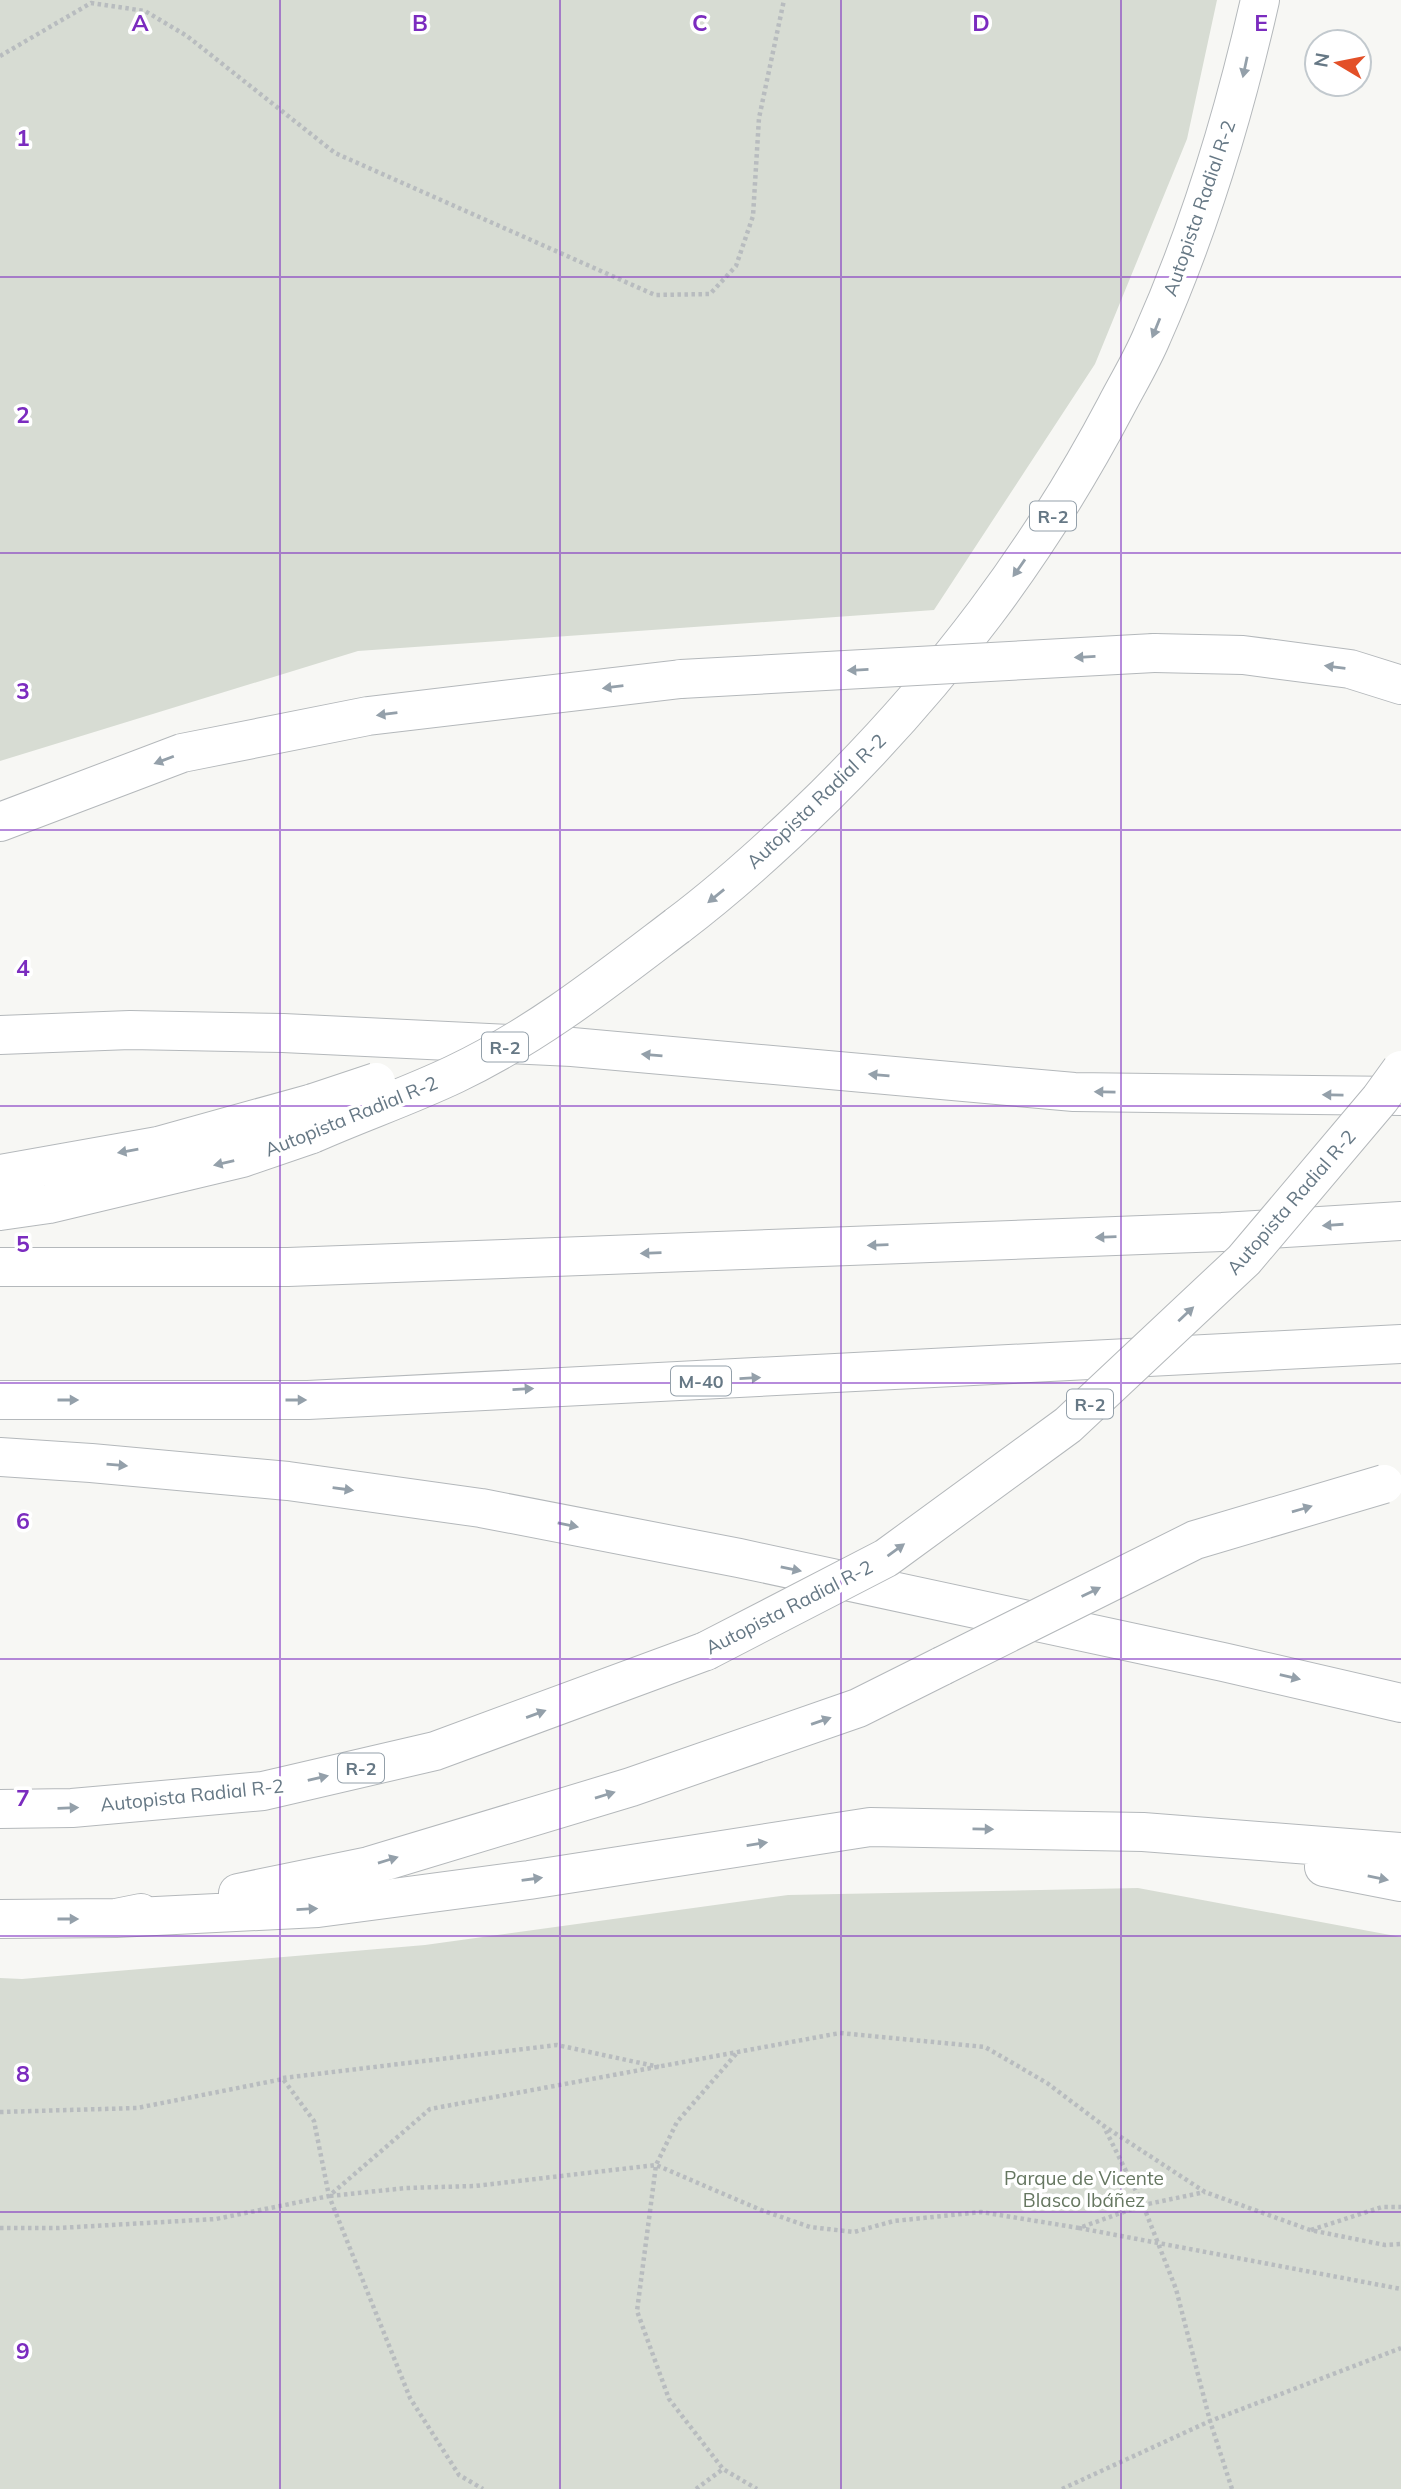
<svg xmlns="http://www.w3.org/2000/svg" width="1401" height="2489" viewBox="0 0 1401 2489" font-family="Mulish,sans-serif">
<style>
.green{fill:#d7dcd3}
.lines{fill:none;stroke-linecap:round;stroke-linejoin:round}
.highway-casing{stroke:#b4b8bb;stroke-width:40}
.path{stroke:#b8bcbf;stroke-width:4.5;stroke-dasharray:3.5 3.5;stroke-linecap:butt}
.highway{stroke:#fff;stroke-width:38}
.highway-bridge-casing{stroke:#b4b8bb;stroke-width:40;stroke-linecap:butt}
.highway-bridge{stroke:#fff;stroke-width:38}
.oneway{fill:#94a0aa}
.grid{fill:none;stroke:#7b2cbf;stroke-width:2;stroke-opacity:0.55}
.labels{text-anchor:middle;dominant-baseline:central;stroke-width:7;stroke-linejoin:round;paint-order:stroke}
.shield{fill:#fff;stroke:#94a0aa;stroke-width:2}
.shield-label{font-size:18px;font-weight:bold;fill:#667885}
.street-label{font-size:19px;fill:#667885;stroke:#fff}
.park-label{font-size:19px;fill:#667761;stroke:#fff}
.grid-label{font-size:23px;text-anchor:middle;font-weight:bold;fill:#7b2cbf;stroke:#fff;stroke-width:7;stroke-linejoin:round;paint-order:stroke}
</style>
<rect width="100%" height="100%" fill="#f7f7f4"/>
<!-- green -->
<path class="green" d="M 0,0 L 1217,0 L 1187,139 L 1095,364 L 934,610 L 358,651 L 0,761 Z
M 1138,1888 L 1401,1937 L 1401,2489 L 0,2489 L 0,1978 L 22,1979 L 425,1945 L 788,1895 Z"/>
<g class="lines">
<defs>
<path id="highway" d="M 1154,653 L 1243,655 L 1350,669 L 1401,685
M 0,822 L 182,753 L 368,716 L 681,679
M 677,926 C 730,886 778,842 825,796 C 943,679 1038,554 1116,406 C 1128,383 1142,360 1152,336 C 1200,228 1234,115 1260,0
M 0,1035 L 130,1030 L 283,1033 L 572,1047 L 1074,1092 L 1401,1096
M 0,1174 L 158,1146 L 313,1103
M 0,1211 L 49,1204 L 242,1158 L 312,1134
M 0,1267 L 288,1267 L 1222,1232 L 1401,1221
M 0,1400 L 308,1400 L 1401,1344
M 0,1457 L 91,1463 L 288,1481 L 481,1508 L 739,1558 L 1223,1662 L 1401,1703
M 0,1809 L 72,1808 L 263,1791 L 435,1751 L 706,1651
M 1324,1867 L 1401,1882
M 238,1893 L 369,1866 L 631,1787 L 858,1708 L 942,1666
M 116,1918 L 318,1908 L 529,1880 L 870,1827 L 1143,1832 L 1401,1852
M 0,1919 L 116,1918 L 141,1913"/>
</defs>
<!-- highway casing -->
<use href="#highway" class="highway-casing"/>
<!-- path -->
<path class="path" d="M 0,56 L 91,3 L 145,11 L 187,36 L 335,153 L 655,295 L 710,294 L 736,266 L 753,216 L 759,118 L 784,0
M 736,2054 L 677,2122 L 656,2165 L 637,2311 L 669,2399 L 723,2469 L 757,2489
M 283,2078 L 557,2045 L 659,2067
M 0,2112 L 137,2108 L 283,2079 L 314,2121 L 329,2196 L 410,2398 L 459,2475 L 483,2489
M 330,2196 L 406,2188 L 475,2186 L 656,2165 L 761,2210 L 810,2227 L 854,2232 L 894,2221 L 981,2212 L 1079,2228 L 1143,2205 L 1205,2192
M 0,2228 L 59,2228 L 216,2219 L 329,2196 L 430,2109 L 840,2033 L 985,2047 L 1047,2083 L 1104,2126 L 1205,2192 L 1310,2230 L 1385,2245 L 1401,2244
M 1079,2228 L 1401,2289
M 1311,2230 L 1382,2207 L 1401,2207
M 696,2489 L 723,2469
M 1062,2489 L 1210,2421 L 1176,2289 L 1143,2205 L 1104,2127
M 1232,2489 L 1210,2421 L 1401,2348"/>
<!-- highway -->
<use href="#highway" class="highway"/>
<defs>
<path id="highway-bridge" d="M 681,679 L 1154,653
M 313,1103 L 376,1082
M 312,1134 C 359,1113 409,1096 455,1074 C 537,1035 606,980 677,926
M 706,1651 L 886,1558 L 1068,1425 L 1244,1260 L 1380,1099 L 1401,1070
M 942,1666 L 1195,1540 L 1384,1484"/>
</defs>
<!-- highway-bridge casing -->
<use href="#highway-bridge" class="highway-bridge-casing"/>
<!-- highway-bridge -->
<use href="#highway-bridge" class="highway-bridge"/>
</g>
<!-- one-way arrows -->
<defs><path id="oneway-solid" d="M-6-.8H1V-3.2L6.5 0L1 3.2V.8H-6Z" transform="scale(1.75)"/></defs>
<g class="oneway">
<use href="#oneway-solid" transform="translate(1245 67) rotate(102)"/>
<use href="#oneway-solid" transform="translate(1156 328) rotate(112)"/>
<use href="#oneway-solid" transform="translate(1019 568) rotate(125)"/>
<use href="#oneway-solid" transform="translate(1085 657) rotate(177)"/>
<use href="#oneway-solid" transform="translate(1335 667) rotate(-173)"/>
<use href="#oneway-solid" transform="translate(858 670) rotate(177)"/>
<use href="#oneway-solid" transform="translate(613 687) rotate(173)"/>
<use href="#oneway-solid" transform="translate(387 714) rotate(173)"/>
<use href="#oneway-solid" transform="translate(164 760) rotate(159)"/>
<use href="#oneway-solid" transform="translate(716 896) rotate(141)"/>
<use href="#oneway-solid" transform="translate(652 1055) rotate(-175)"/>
<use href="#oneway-solid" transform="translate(879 1075) rotate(-175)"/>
<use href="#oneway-solid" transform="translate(1105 1092) rotate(-179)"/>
<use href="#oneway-solid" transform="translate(1333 1095) rotate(-179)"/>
<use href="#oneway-solid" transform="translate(128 1151) rotate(170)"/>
<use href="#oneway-solid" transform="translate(224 1163) rotate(167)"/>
<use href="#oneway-solid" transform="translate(1333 1225) rotate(176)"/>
<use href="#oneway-solid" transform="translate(1106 1237) rotate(178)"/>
<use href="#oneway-solid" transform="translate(878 1245) rotate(178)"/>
<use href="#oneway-solid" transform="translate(651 1253) rotate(178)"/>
<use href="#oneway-solid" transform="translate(1186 1314) rotate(-43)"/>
<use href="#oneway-solid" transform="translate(750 1378) rotate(-3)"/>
<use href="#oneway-solid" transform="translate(523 1389) rotate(-3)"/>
<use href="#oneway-solid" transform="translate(68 1400)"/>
<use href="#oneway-solid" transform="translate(296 1400)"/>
<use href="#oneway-solid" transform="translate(117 1465) rotate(5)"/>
<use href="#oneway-solid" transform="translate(343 1489) rotate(8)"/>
<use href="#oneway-solid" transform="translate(1302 1509) rotate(-16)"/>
<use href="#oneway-solid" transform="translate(568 1525) rotate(11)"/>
<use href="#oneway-solid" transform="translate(896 1550) rotate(-36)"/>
<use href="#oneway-solid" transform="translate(791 1569) rotate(12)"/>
<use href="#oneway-solid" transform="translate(1091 1592) rotate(-26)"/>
<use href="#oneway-solid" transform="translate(1290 1677) rotate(13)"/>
<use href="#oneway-solid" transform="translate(536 1714) rotate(-20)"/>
<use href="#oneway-solid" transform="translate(821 1721) rotate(-19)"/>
<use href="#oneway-solid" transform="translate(318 1778) rotate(-13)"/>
<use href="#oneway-solid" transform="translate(605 1795) rotate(-17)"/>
<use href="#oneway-solid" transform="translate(68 1808) rotate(-2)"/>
<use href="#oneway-solid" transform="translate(983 1829) rotate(1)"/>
<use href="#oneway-solid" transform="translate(757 1844) rotate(-9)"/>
<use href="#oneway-solid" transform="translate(388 1860) rotate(-17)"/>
<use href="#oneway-solid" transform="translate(1378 1878) rotate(11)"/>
<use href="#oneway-solid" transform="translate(532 1879) rotate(-8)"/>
<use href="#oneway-solid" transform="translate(307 1909) rotate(-3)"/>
<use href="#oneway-solid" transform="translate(68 1919)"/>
</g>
<!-- grid -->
<path class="grid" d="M 280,0 L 280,2489M 560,0 L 560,2489M 841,0 L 841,2489M 1121,0 L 1121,2489M 0,277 L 1401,277M 0,553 L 1401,553M 0,830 L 1401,830M 0,1106 L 1401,1106M 0,1383 L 1401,1383M 0,1659 L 1401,1659M 0,1936 L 1401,1936M 0,2212 L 1401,2212"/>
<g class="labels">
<!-- shield labels -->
<g class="shield">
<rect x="1030" y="501.5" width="46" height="29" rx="5"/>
<rect x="482" y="1032.5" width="46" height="29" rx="5"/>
<rect x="671" y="1366.5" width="60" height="29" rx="5"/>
<rect x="1067" y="1389.5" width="46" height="29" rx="5"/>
<rect x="338" y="1753.5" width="46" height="29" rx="5"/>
</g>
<g class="shield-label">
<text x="1053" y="516">R-2</text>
<text x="505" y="1047">R-2</text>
<text x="701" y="1381">M-40</text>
<text x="1090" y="1404">R-2</text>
<text x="361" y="1768">R-2</text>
</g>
<!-- street labels -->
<g class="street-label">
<text transform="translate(1199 208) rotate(-71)">Autopista Radial R-2</text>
<text transform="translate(816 801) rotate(-44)">Autopista Radial R-2</text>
<text transform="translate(351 1116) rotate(-22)">Autopista Radial R-2</text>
<text transform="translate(1291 1202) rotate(-49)">Autopista Radial R-2</text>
<text transform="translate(789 1607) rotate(-27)">Autopista Radial R-2</text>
<text transform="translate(192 1795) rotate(-6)">Autopista Radial R-2</text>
</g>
<!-- park labels -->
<g class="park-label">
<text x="1084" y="2178">Parque de Vicente<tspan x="1084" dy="22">Blasco Ibáñez</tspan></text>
</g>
</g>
<g class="grid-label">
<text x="140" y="31">A</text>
<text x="420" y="31">B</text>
<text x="700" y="31">C</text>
<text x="981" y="31">D</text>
<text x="1261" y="31">E</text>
<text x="23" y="146">1</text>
<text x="23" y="423">2</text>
<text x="23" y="699">3</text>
<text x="23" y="976">4</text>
<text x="23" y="1252">5</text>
<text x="23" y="1529">6</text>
<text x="23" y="1806">7</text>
<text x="23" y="2082">8</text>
<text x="23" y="2359">9</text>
</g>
<!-- north arrow -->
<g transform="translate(1338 63) rotate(280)"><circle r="33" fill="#ffffff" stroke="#c2c9ce" stroke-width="2"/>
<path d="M0-5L12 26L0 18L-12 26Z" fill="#e35028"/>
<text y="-10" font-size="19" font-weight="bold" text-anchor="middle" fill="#667885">N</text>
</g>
</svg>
